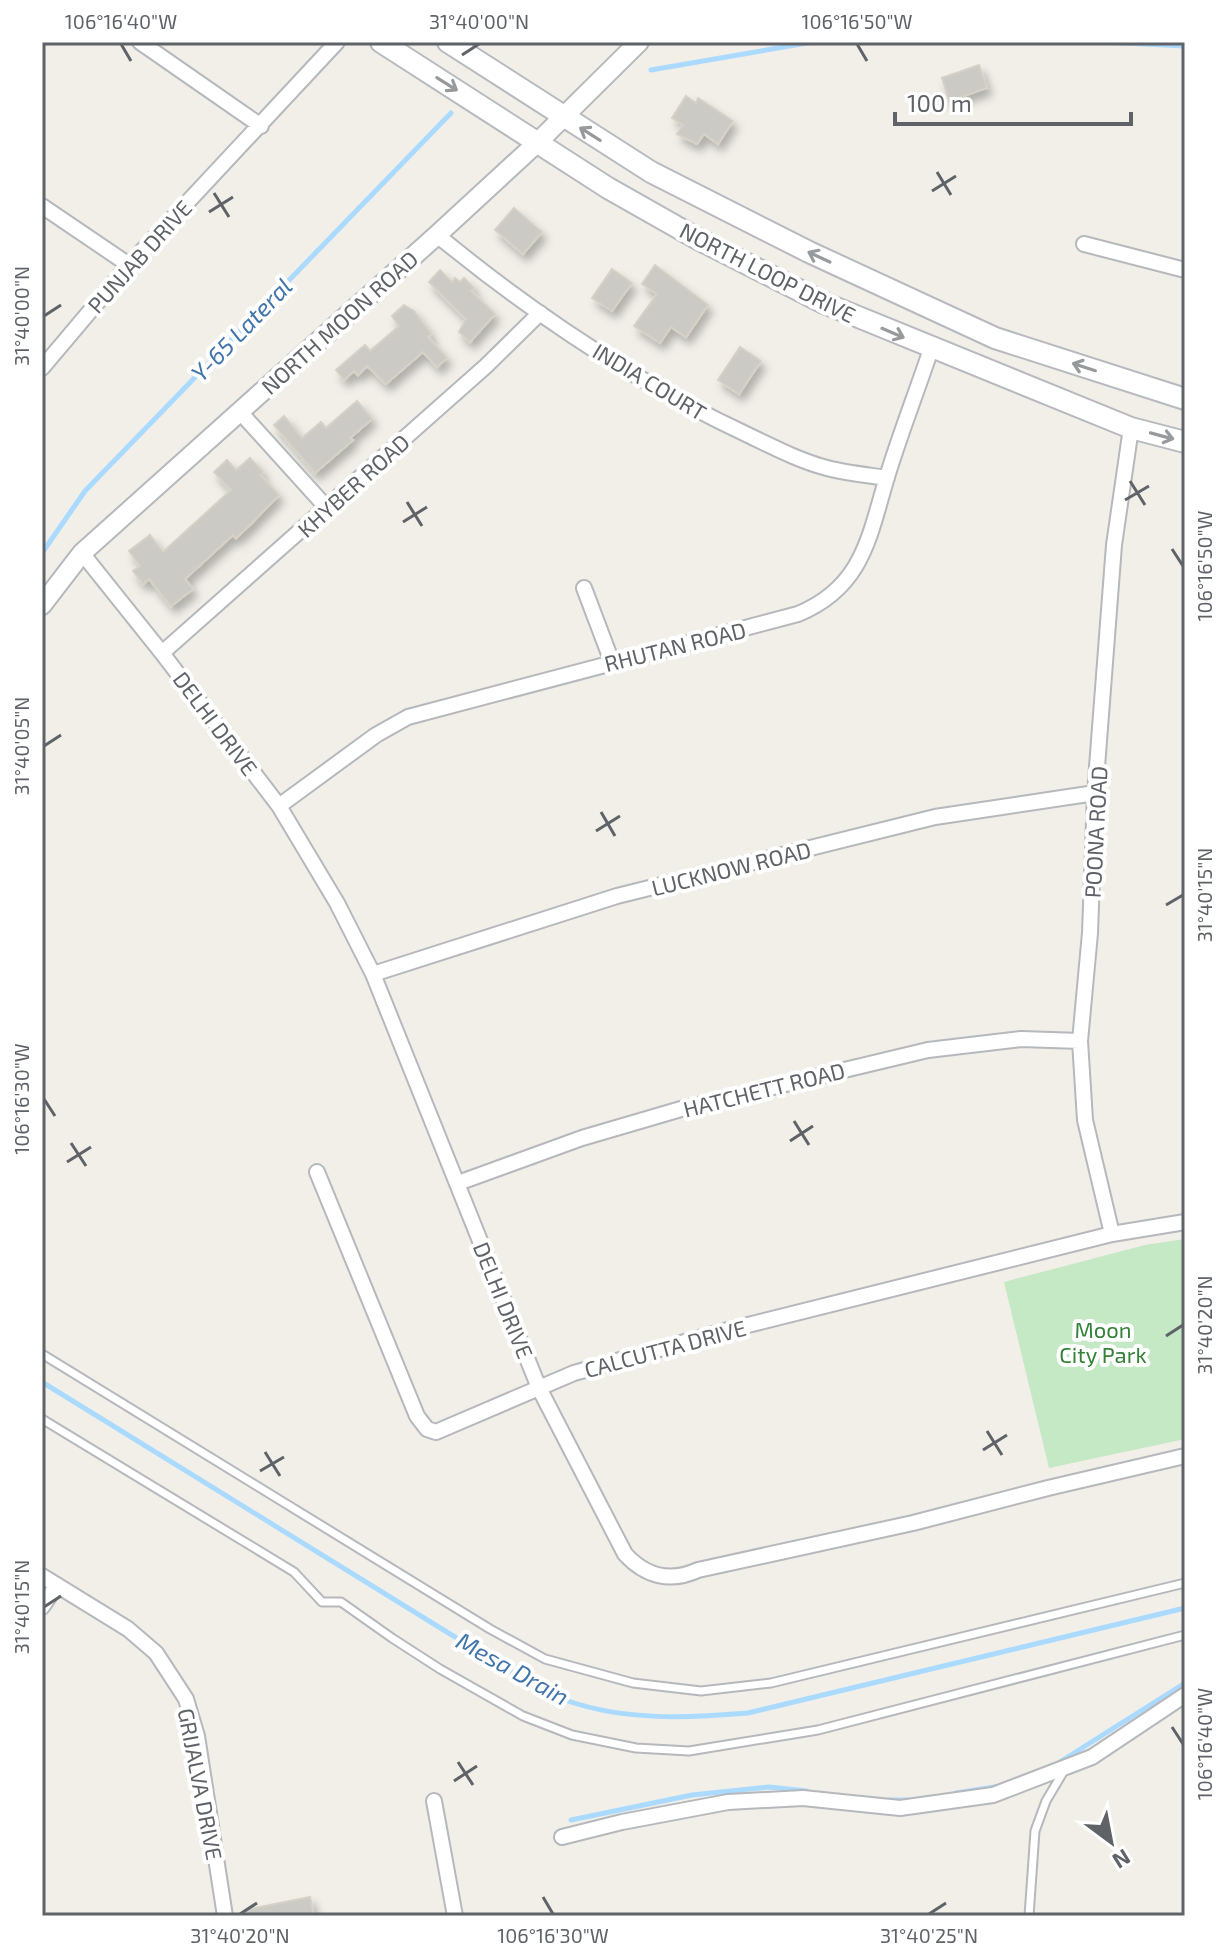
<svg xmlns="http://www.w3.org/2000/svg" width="1227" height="1958" viewBox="0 0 1227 1958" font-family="'Exo 2',sans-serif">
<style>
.green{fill:#c5e8c5}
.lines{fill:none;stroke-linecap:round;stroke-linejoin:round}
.stream{stroke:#aadaff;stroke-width:5}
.building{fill:#cccac5;stroke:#d6d1c6;stroke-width:2;filter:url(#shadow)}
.service-casing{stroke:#b5b8bc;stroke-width:11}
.minor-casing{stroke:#b5b8bc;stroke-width:18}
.tertiary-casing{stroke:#b5b8bc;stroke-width:22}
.secondary-casing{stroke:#b6babf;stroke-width:24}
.service{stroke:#fff;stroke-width:7}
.minor{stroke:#fff;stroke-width:14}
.tertiary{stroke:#fff;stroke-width:18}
.secondary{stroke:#fff;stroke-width:20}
.oneway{stroke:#979a9d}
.ticks{fill:none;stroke:#5f6368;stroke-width:3}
.labels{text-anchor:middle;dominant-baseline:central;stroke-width:8;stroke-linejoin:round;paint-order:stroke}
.street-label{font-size:22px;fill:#5f6368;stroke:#fff}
.park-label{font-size:22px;fill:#348238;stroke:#fff}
.water-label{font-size:24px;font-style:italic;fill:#4174aa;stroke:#fff}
.neatline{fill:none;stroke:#5f6368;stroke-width:3}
.ticks-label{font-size:20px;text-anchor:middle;fill:#5f6368}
</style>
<defs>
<filter id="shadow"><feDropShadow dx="4.5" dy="7" stdDeviation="4" flood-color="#0004"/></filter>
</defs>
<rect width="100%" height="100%" fill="#f1efe8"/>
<!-- green -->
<path class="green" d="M 1185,1239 L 1185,1439 L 1049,1468 L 1004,1282 L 1145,1245 Z"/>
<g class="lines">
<!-- stream -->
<path class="stream" d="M 1103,42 L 1185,46
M 651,70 L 813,42
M 42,553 L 85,491 L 451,113
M 42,1382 L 523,1679 C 538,1686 553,1696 568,1701 C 626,1721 688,1718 748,1713 L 1185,1608
M 1055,1765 L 1185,1683
M 956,1793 L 1001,1786
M 888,1800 L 910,1800
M 571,1820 L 692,1795 L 769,1787 L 807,1791"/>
</g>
<!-- building -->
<path class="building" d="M 979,65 L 987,88 L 949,101 L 942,78 Z
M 686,96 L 696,103 L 698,98 L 733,121 L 718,144 L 704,134 L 697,144 L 677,134 L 683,125 L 672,118 Z
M 514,208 L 542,232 L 523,254 L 495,230 Z
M 655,265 L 708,305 L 686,337 L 671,327 L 660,343 L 634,326 L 657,294 L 642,284 Z
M 612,269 L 632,283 L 612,311 L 592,298 Z
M 440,270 L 452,282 L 455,278 L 460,282 L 464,278 L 474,288 L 471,291 L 495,314 L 470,342 L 459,332 L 466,319 L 429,282 Z
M 404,305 L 414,311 L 431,334 L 428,337 L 447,358 L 437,367 L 423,352 L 386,384 L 367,366 L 358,375 L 354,371 L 344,380 L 336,370 L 365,345 L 370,351 L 399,326 L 392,316 Z
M 740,347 L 761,361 L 739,394 L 718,380 Z
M 357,401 L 372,419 L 350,438 L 353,440 L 315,473 L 274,425 L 284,416 L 302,438 L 321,422 L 326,428 Z
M 250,458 L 263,472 L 260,475 L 279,495 L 251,524 L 236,538 L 233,535 L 185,579 L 193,589 L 171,606 L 149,579 L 143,584 L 133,571 L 140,566 L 129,551 L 150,535 L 163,552 L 231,490 L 214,472 L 227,460 L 236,470 Z
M 310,1897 L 314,1916 L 246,1916 L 245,1910 Z"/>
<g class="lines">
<defs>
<path id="service" d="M 42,1354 L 490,1629 L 545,1659 L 633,1683 L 701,1691 L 771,1683 L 1185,1583
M 42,1419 L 294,1572 L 322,1602 L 341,1602 L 392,1638 L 440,1669 L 523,1716 L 572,1735 L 636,1748 L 689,1751 L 818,1730 L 1185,1635
M 1029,1916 L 1035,1831 L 1046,1801 L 1065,1769"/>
<path id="minor" d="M 140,42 L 261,126
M 42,206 L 129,265
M 437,235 C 532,313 636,383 748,435 C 773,447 800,461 827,468 C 846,473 867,475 887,478
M 1084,244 L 1185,270
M 42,368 L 129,265 L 337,42
M 240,412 L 327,508
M 82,553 L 162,653 L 279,806 L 337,903 L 373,974 L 539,1388 L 625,1554 C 645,1576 670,1583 698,1570 L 913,1523 L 1048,1488 L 1185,1456
M 584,588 L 612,662
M 162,653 L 486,366 L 540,313
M 279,806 L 376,735 L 408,717 L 798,614 C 863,587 869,537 887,477 C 900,434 917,391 931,349
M 373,974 L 617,896 L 935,817 L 1095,793
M 317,1172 L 417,1416 L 427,1429 L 436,1432 L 574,1373 L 724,1331 L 1112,1234 L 1185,1222
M 458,1183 L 582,1138 L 681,1109 L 928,1050 L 1021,1039 L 1080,1041
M 1112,1234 L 1085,1120 L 1080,1041 L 1090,933 L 1095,793 L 1114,545 L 1131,428
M 42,1576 L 128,1629 L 156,1653 L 186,1699 L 197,1736 L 225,1916
M 42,1607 L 57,1585
M 434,1801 L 455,1916
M 562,1837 L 622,1822 L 728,1802 L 803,1798 L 900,1808 L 993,1795 L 1092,1757 L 1185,1695"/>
<path id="tertiary" d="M 42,605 L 82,553 L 437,235 L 538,142 L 639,42"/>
<path id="secondary" d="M 381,42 L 608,188 L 698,239 L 824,303 L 1131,428 L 1185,442
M 448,42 L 651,172 L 809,252 L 995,338 L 1185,399"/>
</defs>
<!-- service casing -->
<use href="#service" class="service-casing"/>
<!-- minor casing -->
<use href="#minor" class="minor-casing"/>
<!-- tertiary casing -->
<use href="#tertiary" class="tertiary-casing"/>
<!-- secondary casing -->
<use href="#secondary" class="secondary-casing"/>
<!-- service -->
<use href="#service" class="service"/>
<!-- minor -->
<use href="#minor" class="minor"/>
<!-- tertiary -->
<use href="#tertiary" class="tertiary"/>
<!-- secondary -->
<use href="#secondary" class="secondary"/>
</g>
<!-- one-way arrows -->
<defs><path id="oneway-shaft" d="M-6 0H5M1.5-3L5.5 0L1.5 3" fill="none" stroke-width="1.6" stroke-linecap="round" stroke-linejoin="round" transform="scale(2)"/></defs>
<g class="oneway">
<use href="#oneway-shaft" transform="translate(447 84) rotate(32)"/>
<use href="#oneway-shaft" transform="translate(590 134) rotate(-148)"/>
<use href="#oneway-shaft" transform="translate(819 257) rotate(-155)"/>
<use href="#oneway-shaft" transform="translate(893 333) rotate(23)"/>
<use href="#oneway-shaft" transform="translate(1084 367) rotate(-162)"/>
<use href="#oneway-shaft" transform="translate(1162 436) rotate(15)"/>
</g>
<!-- ticks -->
<path class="ticks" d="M 121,44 L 131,61M 857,44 L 867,61M 462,55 L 479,44M 937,172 L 951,195M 932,191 L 956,176M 214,193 L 229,217M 209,212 L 233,197M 44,316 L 61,305M 1130,481 L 1145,505M 1125,500 L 1149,486M 407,502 L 422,526M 403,522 L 427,507M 1172,549 L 1183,566M 44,746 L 61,735M 601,812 L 615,836M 596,831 L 620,816M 1166,905 L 1183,895M 44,1099 L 55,1116M 794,1121 L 809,1145M 790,1141 L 813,1126M 71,1143 L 86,1166M 67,1162 L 91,1147M 1166,1336 L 1183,1325M 987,1431 L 1002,1455M 983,1450 L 1007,1435M 265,1452 L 280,1476M 260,1471 L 284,1457M 44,1607 L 61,1596M 1172,1727 L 1183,1744M 458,1762 L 473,1785M 454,1781 L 477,1766M 543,1897 L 553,1914M 240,1914 L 257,1903M 929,1914 L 946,1903"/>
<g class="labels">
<!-- street labels -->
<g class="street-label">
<text transform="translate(139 256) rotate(-48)">PUNJAB DRIVE</text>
<text transform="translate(768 272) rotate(27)">NORTH LOOP DRIVE</text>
<text transform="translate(339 322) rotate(-42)">NORTH MOON ROAD</text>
<text transform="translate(650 381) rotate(31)">INDIA COURT</text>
<text transform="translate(353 485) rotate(-42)">KHYBER ROAD</text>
<text transform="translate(675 646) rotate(-14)">RHUTAN ROAD</text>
<text transform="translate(216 723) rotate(53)">DELHI DRIVE</text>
<text transform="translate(1095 832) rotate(-87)">POONA ROAD</text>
<text transform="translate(731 868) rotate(-14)">LUCKNOW ROAD</text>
<text transform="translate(764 1089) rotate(-14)">HATCHETT ROAD</text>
<text transform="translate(504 1300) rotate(68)">DELHI DRIVE</text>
<text transform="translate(665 1348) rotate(-15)">CALCUTTA DRIVE</text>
<text transform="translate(201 1784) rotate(79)">GRIJALVA DRIVE</text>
</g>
<!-- park labels -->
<g class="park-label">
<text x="1103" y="1329">Moon<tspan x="1103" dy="25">City Park</tspan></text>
</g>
<!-- water labels -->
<g class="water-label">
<text transform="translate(241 329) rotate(-46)">Y-65 Lateral</text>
<text transform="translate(513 1668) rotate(29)">Mesa Drain</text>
</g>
</g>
<!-- border -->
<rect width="1227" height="1958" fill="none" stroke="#ffffff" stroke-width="88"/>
<!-- north arrow -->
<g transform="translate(1111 1842) rotate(148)" stroke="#ffffff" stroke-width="6" paint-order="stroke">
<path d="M0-6L14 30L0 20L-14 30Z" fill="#5f6368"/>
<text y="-12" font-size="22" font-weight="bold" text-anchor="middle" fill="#5f6368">N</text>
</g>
<!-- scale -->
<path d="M895 112v12h236v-12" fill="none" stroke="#5f6368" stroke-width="4"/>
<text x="907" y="112" font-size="24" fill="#5f6368" stroke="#ffffff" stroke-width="6" paint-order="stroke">100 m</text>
<rect x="44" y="44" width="1139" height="1870" class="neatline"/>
<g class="ticks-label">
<text x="121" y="29">106°16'40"W</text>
<text x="479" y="29">31°40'00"N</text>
<text x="857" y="29">106°16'50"W</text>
<text transform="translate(22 316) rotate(-90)" y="7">31°40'00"N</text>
<text transform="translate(1205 566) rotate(-90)" y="7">106°16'50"W</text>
<text transform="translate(22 746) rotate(-90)" y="7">31°40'05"N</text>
<text transform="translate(1205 895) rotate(-90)" y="7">31°40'15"N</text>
<text transform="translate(22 1099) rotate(-90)" y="7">106°16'30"W</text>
<text transform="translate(1205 1325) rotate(-90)" y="7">31°40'20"N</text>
<text transform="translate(22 1607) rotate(-90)" y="7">31°40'15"N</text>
<text transform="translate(1205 1744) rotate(-90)" y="7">106°16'40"W</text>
<text x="240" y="1943">31°40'20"N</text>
<text x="553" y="1943">106°16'30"W</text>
<text x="929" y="1943">31°40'25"N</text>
</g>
</svg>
